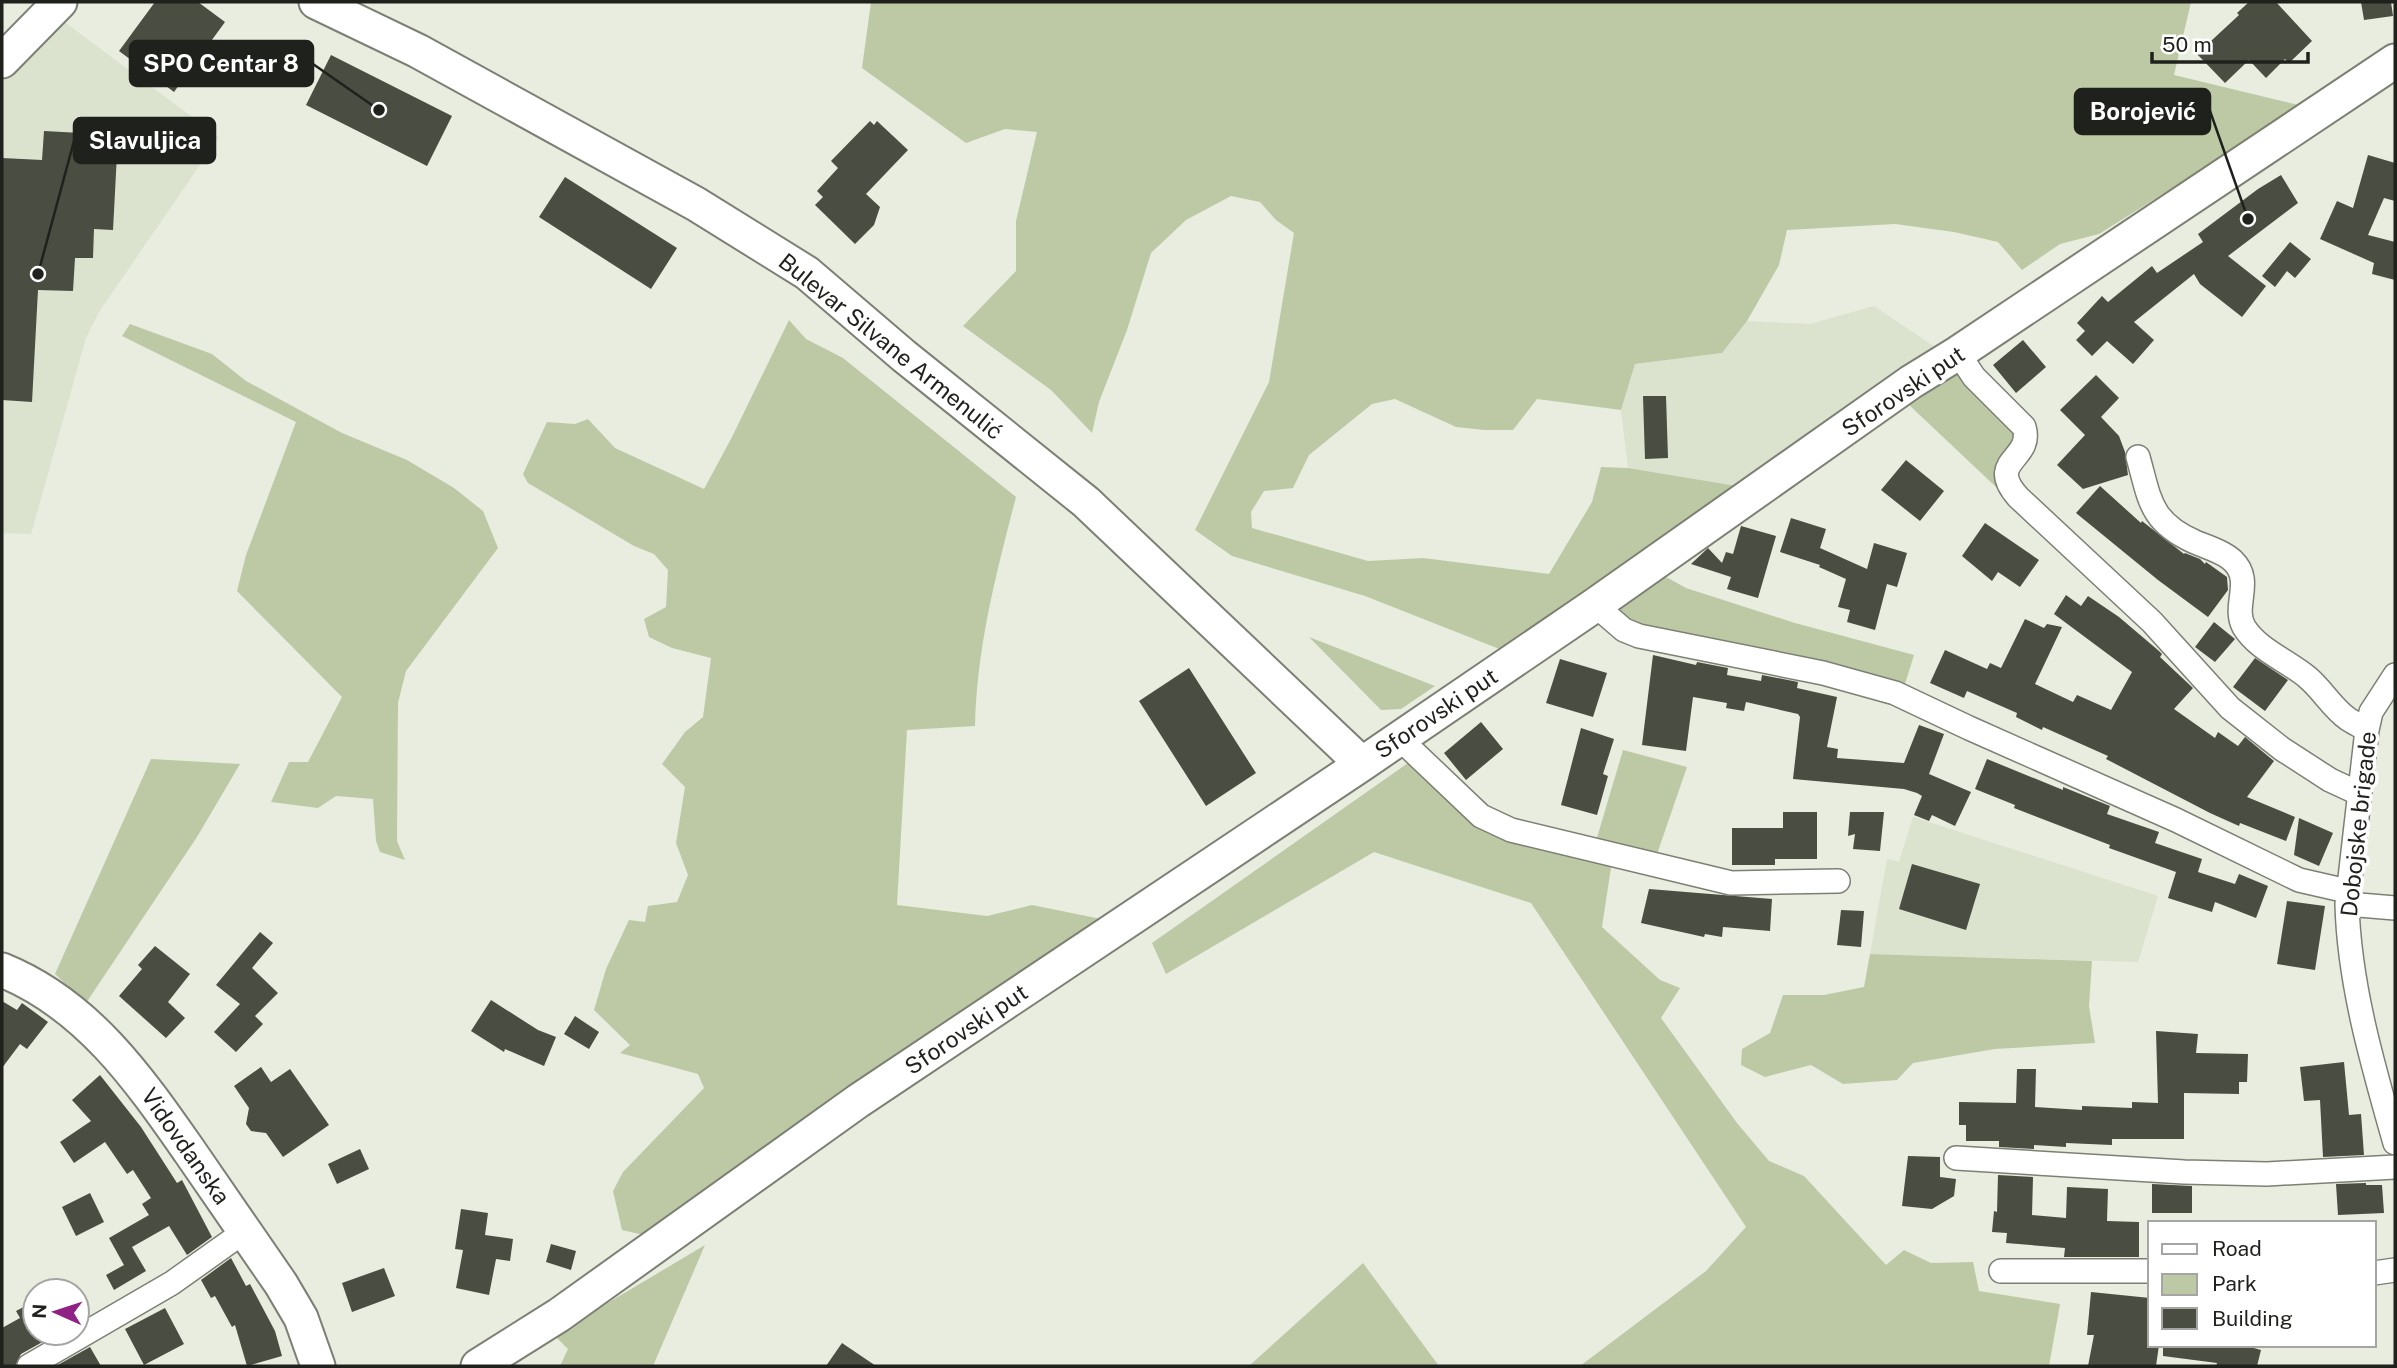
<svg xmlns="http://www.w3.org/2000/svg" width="2397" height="1368" viewBox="0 0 2397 1368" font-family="'Public Sans',sans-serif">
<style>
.built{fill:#dbe2ce}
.green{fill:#bdc9a5}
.building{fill:#494d42}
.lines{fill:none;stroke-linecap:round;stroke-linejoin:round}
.street-casing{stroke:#7c8074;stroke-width:26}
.secondary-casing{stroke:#7c8074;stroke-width:37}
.street{stroke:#fff;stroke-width:23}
.secondary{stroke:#fff;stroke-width:33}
.labels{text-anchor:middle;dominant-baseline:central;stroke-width:7;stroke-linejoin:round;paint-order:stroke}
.street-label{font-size:23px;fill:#1f211c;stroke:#fff}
.leader{fill:none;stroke:#1f211c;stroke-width:2.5}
.callout-dot{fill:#1f211c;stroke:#fff;stroke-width:2.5}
.callout{fill:#1f211c;stroke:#1f211c;stroke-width:2.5}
.callout-label{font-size:24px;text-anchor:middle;font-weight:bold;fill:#fff}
</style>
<rect width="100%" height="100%" fill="#e8eddf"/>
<!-- built -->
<path class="built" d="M 59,18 L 219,137 L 99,312 L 86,338 L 31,534 L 2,533 L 2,78 Z
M 1874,306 L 1935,347 L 1737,486 L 1628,468 L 1621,410 L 1635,364 L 1722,353 L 1747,321 L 1810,324 Z
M 1913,817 L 2158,896 L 2138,962 L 1870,954 L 1887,859 L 1899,862 Z"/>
<!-- green -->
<path class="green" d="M 871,2 L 2191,2 L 2174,75 L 2303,106 L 2099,234 L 2060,244 L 2022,270 L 1998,242 L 1954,232 L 1895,224 L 1787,230 L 1779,265 L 1747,321 L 1722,353 L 1635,364 L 1621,410 L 1537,399 L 1513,430 L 1484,430 L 1456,427 L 1395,399 L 1372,404 L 1309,455 L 1293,488 L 1264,491 L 1251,512 L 1252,528 L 1368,561 L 1423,558 L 1549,574 L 1592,502 L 1601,467 L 1628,468 L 1737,486 L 1502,650 L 1365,596 L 1232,556 L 1195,530 L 1269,382 L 1294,233 L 1276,220 L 1260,202 L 1231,196 L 1186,220 L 1151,253 L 1127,330 L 1099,402 L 1092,433 L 1051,390 L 963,326 L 1016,271 L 1016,221 L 1037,132 L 1005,129 L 966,143 L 862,68 Z
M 789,320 L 806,339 L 843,358 L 1016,497 C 996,574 977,646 975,726 L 907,730 L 897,905 L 987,916 L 1032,905 L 1111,921 L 648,1236 L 622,1230 L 613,1191 L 623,1172 L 704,1088 L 698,1074 L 620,1053 L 630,1045 L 594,1010 L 606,969 L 629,920 L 645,922 L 648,906 L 677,902 L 688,875 L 676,843 L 685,787 L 662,764 L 685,732 L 703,717 L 711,658 L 672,648 L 649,637 L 644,619 L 666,607 L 668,570 L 654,554 L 634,546 L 528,483 L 523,474 L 547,422 L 575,424 L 588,419 L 615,448 L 704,489 L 732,437 Z
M 130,324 L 212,354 L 246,381 L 342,433 L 407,460 L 454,488 L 483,511 L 498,548 L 406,671 L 398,703 L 397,841 L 405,860 L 380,852 L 376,841 L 373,799 L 336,796 L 318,808 L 271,802 L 289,762 L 308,762 L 342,697 L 237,591 L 246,555 L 296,422 L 122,336 Z
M 1953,368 L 2017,436 L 1996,475 L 1996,487 L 1907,403 Z
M 1660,577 L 1668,578 L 1686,588 L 1795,623 L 1914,655 L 1905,684 L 1632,627 C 1626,621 1618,614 1619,604 Z
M 1309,637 L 1435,686 L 1401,709 L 1381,710 Z
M 1623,750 L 1687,767 L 1656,857 L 1596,841 Z
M 151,759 L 240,764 L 197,837 L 86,1003 L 55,974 Z
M 1408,763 L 1472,825 L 1489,834 L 1612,861 L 1602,927 L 1660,980 L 1680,988 L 1661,1018 L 1737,1123 L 1769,1161 L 1804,1176 L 1886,1265 L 1904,1250 L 1931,1263 L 1973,1262 L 1979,1291 L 2060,1304 L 2049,1366 L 1580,1366 L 1706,1271 L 1746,1227 L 1531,903 L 1374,852 L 1166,974 L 1152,943 Z
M 1870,954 L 2092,961 L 2089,1006 L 2095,1043 L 1995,1049 L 1913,1063 L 1897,1080 L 1843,1084 L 1811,1065 L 1765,1077 L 1741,1065 L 1742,1049 L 1770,1033 L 1783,995 L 1824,995 L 1864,987 Z
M 705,1245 L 653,1366 L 560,1366 L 568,1349 L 554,1335 Z
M 1363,1263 L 1439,1366 L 1249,1366 Z"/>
<!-- building -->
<path class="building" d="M 155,2 L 198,2 L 225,22 L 174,92 L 119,51 Z
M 2249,2 L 2276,2 L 2312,41 L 2289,63 L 2285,59 L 2266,78 L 2249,60 L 2225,83 L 2197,54 L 2239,15 L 2237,13 Z
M 2361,2 L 2391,2 L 2393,16 L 2364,20 Z
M 331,55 L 452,116 L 427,166 L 306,105 Z
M 870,121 L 874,125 L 877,121 L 908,150 L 866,194 L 880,207 L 874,225 L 855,244 L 815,205 L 823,197 L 817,191 L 838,168 L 831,161 Z
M 44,131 L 118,135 L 113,230 L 94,229 L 93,258 L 75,258 L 73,291 L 38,290 L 32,402 L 2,400 L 2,158 L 42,160 Z
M 2368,155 L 2395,163 L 2395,201 L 2384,198 L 2368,235 L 2395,242 L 2395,280 L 2372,274 L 2374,263 L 2320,239 L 2337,201 L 2353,208 Z
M 2281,175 L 2298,203 L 2228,256 L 2266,286 L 2242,317 L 2200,284 L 2194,274 L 2134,322 L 2154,340 L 2133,364 L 2107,341 L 2092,356 L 2076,340 L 2085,331 L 2077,323 L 2102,296 L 2108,302 L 2152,266 L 2157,273 L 2203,242 L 2198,234 L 2258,189 Z
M 565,177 L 677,248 L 651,289 L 539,217 Z
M 2290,242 L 2311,259 L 2295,278 L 2287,271 L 2275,287 L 2262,276 Z
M 2023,340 L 2046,367 L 2016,393 L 1993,365 Z
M 2096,375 L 2119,398 L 2101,417 L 2119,436 L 2125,452 L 2128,475 L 2083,489 L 2057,465 L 2085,435 L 2060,410 Z
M 1643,396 L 1666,396 L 1668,458 L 1645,459 Z
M 1906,460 L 1944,491 L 1920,521 L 1881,490 Z
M 2100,486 L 2141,523 L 2142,521 L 2184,554 L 2185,553 L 2200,559 L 2205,564 L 2206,562 L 2227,577 L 2228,590 L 2208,617 L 2158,580 L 2076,513 Z
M 1791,518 L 1826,529 L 1820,548 L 1867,569 L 1874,543 L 1907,553 L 1897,587 L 1887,584 L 1875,630 L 1847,622 L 1850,610 L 1838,607 L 1846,579 L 1819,567 L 1820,565 L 1780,552 Z
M 1985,523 L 2039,560 L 2020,587 L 1998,572 L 1992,581 L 1962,556 Z
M 1741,526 L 1776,536 L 1758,598 L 1727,589 L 1731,577 L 1691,564 L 1708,548 L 1722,563 L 1726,552 L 1733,554 Z
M 2066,595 L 2081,606 L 2088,596 L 2119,617 L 2159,651 L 2162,654 L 2160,657 L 2193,688 L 2174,709 L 2215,738 L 2218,732 L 2238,746 L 2245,737 L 2274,761 L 2247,797 L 2295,817 L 2286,841 L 2240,823 L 2239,826 L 2210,813 L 2106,759 L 2108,756 L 2043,727 L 2042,730 L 2016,717 L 2017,713 L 1967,691 L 1964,698 L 1930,683 L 1945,650 L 1987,669 L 1990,663 L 2001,668 L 2025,619 L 2044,628 L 2047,624 L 2062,627 L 2035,684 L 2073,702 L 2077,695 L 2111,710 L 2132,672 L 2054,614 Z
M 2214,622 L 2235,639 L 2215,662 L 2195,647 Z
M 1653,655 L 1696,665 L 1697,662 L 1728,668 L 1727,675 L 1761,681 L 1762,675 L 1798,682 L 1797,688 L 1837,697 L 1827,747 L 1838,749 L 1837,758 L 1904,763 L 1919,725 L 1944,734 L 1929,774 L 1971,792 L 1955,826 L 1932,815 L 1929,821 L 1914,815 L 1922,796 L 1917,793 L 1904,789 L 1793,779 L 1800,717 L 1798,714 L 1746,702 L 1744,711 L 1726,708 L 1727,703 L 1693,697 L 1686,751 L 1642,745 Z
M 2255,658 L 2288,680 L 2265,711 L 2233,687 Z
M 1560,659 L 1607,673 L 1593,717 L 1546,703 Z
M 1189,668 L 1256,773 L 1206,806 L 1139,701 Z
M 1481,722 L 1503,749 L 1466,780 L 1444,753 Z
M 1581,728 L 1614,739 L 1603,774 L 1608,776 L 1597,815 L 1561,805 Z
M 1987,759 L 2063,790 L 2063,787 L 2110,806 L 2107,814 L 2159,832 L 2155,843 L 2202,859 L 2198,872 L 2235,884 L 2239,874 L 2268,886 L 2256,918 L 2215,902 L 2212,912 L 2168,898 L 2176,872 L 2109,848 L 2110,845 L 2014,808 L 2015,805 L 1975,789 Z
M 1783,812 L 1817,812 L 1817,859 L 1775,859 L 1775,865 L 1732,865 L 1732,828 L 1783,828 Z
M 1850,812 L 1884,812 L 1880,851 L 1853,849 L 1855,834 L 1848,836 Z
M 2299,818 L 2333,833 L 2319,866 L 2294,855 Z
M 1912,864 L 1980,884 L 1966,930 L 1899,909 Z
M 1649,889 L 1772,899 L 1770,931 L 1723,927 L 1722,937 L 1705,934 L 1704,937 L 1641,923 Z
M 2287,901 L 2325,906 L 2315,970 L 2277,964 Z
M 1841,910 L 1864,911 L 1861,947 L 1837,945 Z
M 260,932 L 273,943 L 252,968 L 278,993 L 255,1016 L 263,1024 L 236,1052 L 214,1032 L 240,1004 L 216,985 Z
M 155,946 L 190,974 L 168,1002 L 185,1018 L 166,1038 L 119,996 L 142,969 L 138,965 Z
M 491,1000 L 538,1030 L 556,1037 L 544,1066 L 505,1049 L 504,1052 L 471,1031 Z
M 2,1001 L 17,1010 L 22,1003 L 48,1022 L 27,1049 L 20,1044 L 2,1068 Z
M 575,1016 L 599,1032 L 589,1049 L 564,1034 Z
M 2156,1031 L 2198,1034 L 2196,1053 L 2248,1054 L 2247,1082 L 2239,1082 L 2239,1094 L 2184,1093 L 2184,1139 L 2112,1139 L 2112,1145 L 2066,1143 L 2066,1147 L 2034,1145 L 2034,1149 L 1999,1147 L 1999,1141 L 1966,1141 L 1966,1125 L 1959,1125 L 1959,1102 L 2016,1103 L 2017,1069 L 2036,1069 L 2035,1107 L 2082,1110 L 2082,1106 L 2132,1108 L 2132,1102 L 2158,1103 Z
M 2344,1062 L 2349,1115 L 2361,1114 L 2364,1155 L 2323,1157 L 2320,1100 L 2304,1101 L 2300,1067 Z
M 261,1067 L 271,1082 L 290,1069 L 329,1125 L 283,1157 L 266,1133 L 251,1131 L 246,1124 L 249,1108 L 234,1086 Z
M 100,1075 L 141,1127 L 177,1183 L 182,1180 L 212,1237 L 187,1255 L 169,1226 L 132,1247 L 146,1271 L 114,1290 L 106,1275 L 124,1265 L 109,1238 L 149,1215 L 142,1204 L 151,1198 L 133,1170 L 127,1174 L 105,1142 L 74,1163 L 60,1142 L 91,1121 L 72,1100 Z
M 360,1149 L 369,1169 L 337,1184 L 328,1164 Z
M 1908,1156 L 1940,1157 L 1940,1177 L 1956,1179 L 1954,1196 L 1932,1209 L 1902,1206 Z
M 1998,1175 L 2033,1177 L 2032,1215 L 2066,1218 L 2067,1187 L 2108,1189 L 2107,1221 L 2139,1222 L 2139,1257 L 2064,1257 L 2065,1248 L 2006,1243 L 2007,1233 L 1992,1232 L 1994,1211 L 1997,1212 Z
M 2366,1183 L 2366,1185 L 2382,1185 L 2384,1213 L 2338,1215 L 2336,1184 Z
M 2152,1184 L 2192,1186 L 2192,1213 L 2152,1213 Z
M 90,1193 L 104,1222 L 76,1236 L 62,1207 Z
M 461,1209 L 488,1213 L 485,1235 L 513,1239 L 510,1261 L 496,1259 L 489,1295 L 456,1288 L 463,1250 L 455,1249 Z
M 551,1244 L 576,1251 L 571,1270 L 546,1262 Z
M 231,1258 L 246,1286 L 250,1284 L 275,1331 L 282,1356 L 247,1366 L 235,1325 L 232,1327 L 215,1296 L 211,1298 L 201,1280 Z
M 384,1268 L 395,1296 L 352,1312 L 342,1283 Z
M 2091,1292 L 2150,1298 L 2150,1345 L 2159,1345 L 2156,1366 L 2088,1366 L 2094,1335 L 2087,1335 Z
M 35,1301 L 35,1333 L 43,1333 L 46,1340 L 21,1354 L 15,1366 L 2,1366 L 2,1328 L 20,1318 L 16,1311 Z
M 165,1308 L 184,1344 L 144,1365 L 125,1329 Z
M 842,1343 L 876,1366 L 826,1366 Z
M 2163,1345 L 2243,1345 L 2261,1350 L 2257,1366 L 2216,1366 L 2217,1363 L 2163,1356 Z
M 90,1347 L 101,1366 L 56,1366 Z"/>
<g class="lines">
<defs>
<path id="street" d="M 1958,353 L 1974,377 L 2024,427 C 2034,460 1985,460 2018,497 L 2152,622 L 2230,708 L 2282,749 L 2330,780 L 2358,793
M 2138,457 C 2150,500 2150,522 2195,542 C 2207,547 2224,552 2233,561 C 2254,581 2232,606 2244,627 C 2257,649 2288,661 2307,677 C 2322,689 2332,708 2348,719 C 2354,723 2361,726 2367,730
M 1595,605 L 1624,630 L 1639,636 L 1823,673 L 1895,693 L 1969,728 L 2176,820 L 2299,880 L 2347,891
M 2395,675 L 2371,712 L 2367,730 L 2347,904 C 2349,984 2373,1066 2395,1143
M 1399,738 L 1481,816 L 1511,830 L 1731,883 L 1838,881
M 2347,904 L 2395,908
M 1956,1158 L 2184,1172 L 2267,1174 L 2395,1167
M 2001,1271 L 2150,1271
M 2374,1273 L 2395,1270
M 29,1366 L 172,1283 L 245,1231"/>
<path id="secondary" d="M 316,2 L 418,51 L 696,204 L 807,273 L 904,356 L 1086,502 L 1362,764
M 2,61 L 60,2
M 2,970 C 88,1005 139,1079 190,1152 C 220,1196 251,1240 281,1284 L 301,1318 L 318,1366
M 478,1366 L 559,1315 L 858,1101 L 1362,764 L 1595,605 L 1911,382 L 1958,353 L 2395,61"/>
</defs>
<!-- street casing -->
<use href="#street" class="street-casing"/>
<!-- secondary casing -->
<use href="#secondary" class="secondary-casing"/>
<!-- street -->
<use href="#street" class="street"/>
<!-- secondary -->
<use href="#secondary" class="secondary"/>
</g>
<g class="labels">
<!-- street labels -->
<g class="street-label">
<text transform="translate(891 346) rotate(39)">Bulevar Silvane Armenulić</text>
<text transform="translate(1903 391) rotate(-34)">Sforovski put</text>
<text transform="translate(1436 713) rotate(-34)">Sforovski put</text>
<text transform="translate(2358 824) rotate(-84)">Dobojske brigade</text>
<text transform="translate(966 1029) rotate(-34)">Sforovski put</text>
<text transform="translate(186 1146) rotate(55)">Vidovdanska</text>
</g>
</g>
<!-- callouts -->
<path class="leader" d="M379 110L313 64M2248 219L2210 111M38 274L74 141"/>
<g class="callout-dot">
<circle cx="379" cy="110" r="7"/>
<circle cx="2248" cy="219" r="7"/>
<circle cx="38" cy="274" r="7"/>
</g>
<g class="callout">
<rect x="130" y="41" width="183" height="45" rx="7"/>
<rect x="2075" y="89" width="135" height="45" rx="7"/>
<rect x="74" y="118" width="141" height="45" rx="7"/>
</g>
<g class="callout-label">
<text x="221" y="72">SPO Centar 8</text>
<text x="2143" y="120">Borojević</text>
<text x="145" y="149">Slavuljica</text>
</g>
<!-- border -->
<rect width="2397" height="1368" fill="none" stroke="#1f211c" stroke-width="7"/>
<!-- legend -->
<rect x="2148" y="1221" width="228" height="126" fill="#ffffff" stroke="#a5a6a4" stroke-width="2"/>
<rect x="2162" y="1244" width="35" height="10" fill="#ffffff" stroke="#a5a6a4" stroke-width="2"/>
<text x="2212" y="1256" font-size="21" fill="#1f211c">Road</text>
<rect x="2162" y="1274" width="35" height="21" fill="#bdc9a5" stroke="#a5a6a4" stroke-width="2"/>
<text x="2212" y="1291" font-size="21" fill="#1f211c">Park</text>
<rect x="2162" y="1308" width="35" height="21" fill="#494d42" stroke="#a5a6a4" stroke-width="2"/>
<text x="2212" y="1326" font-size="21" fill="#1f211c">Building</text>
<!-- north arrow -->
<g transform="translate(56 1312) rotate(273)"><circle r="33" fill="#ffffff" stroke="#a5a6a4" stroke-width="2"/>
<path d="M0-5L12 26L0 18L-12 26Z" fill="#902285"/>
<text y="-10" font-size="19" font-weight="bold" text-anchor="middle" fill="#1f211c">N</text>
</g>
<!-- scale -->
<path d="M2152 52v10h156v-10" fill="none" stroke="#1f211c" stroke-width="3.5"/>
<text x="2162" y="52" font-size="21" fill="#1f211c" stroke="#ffffff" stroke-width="5" paint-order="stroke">50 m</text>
</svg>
